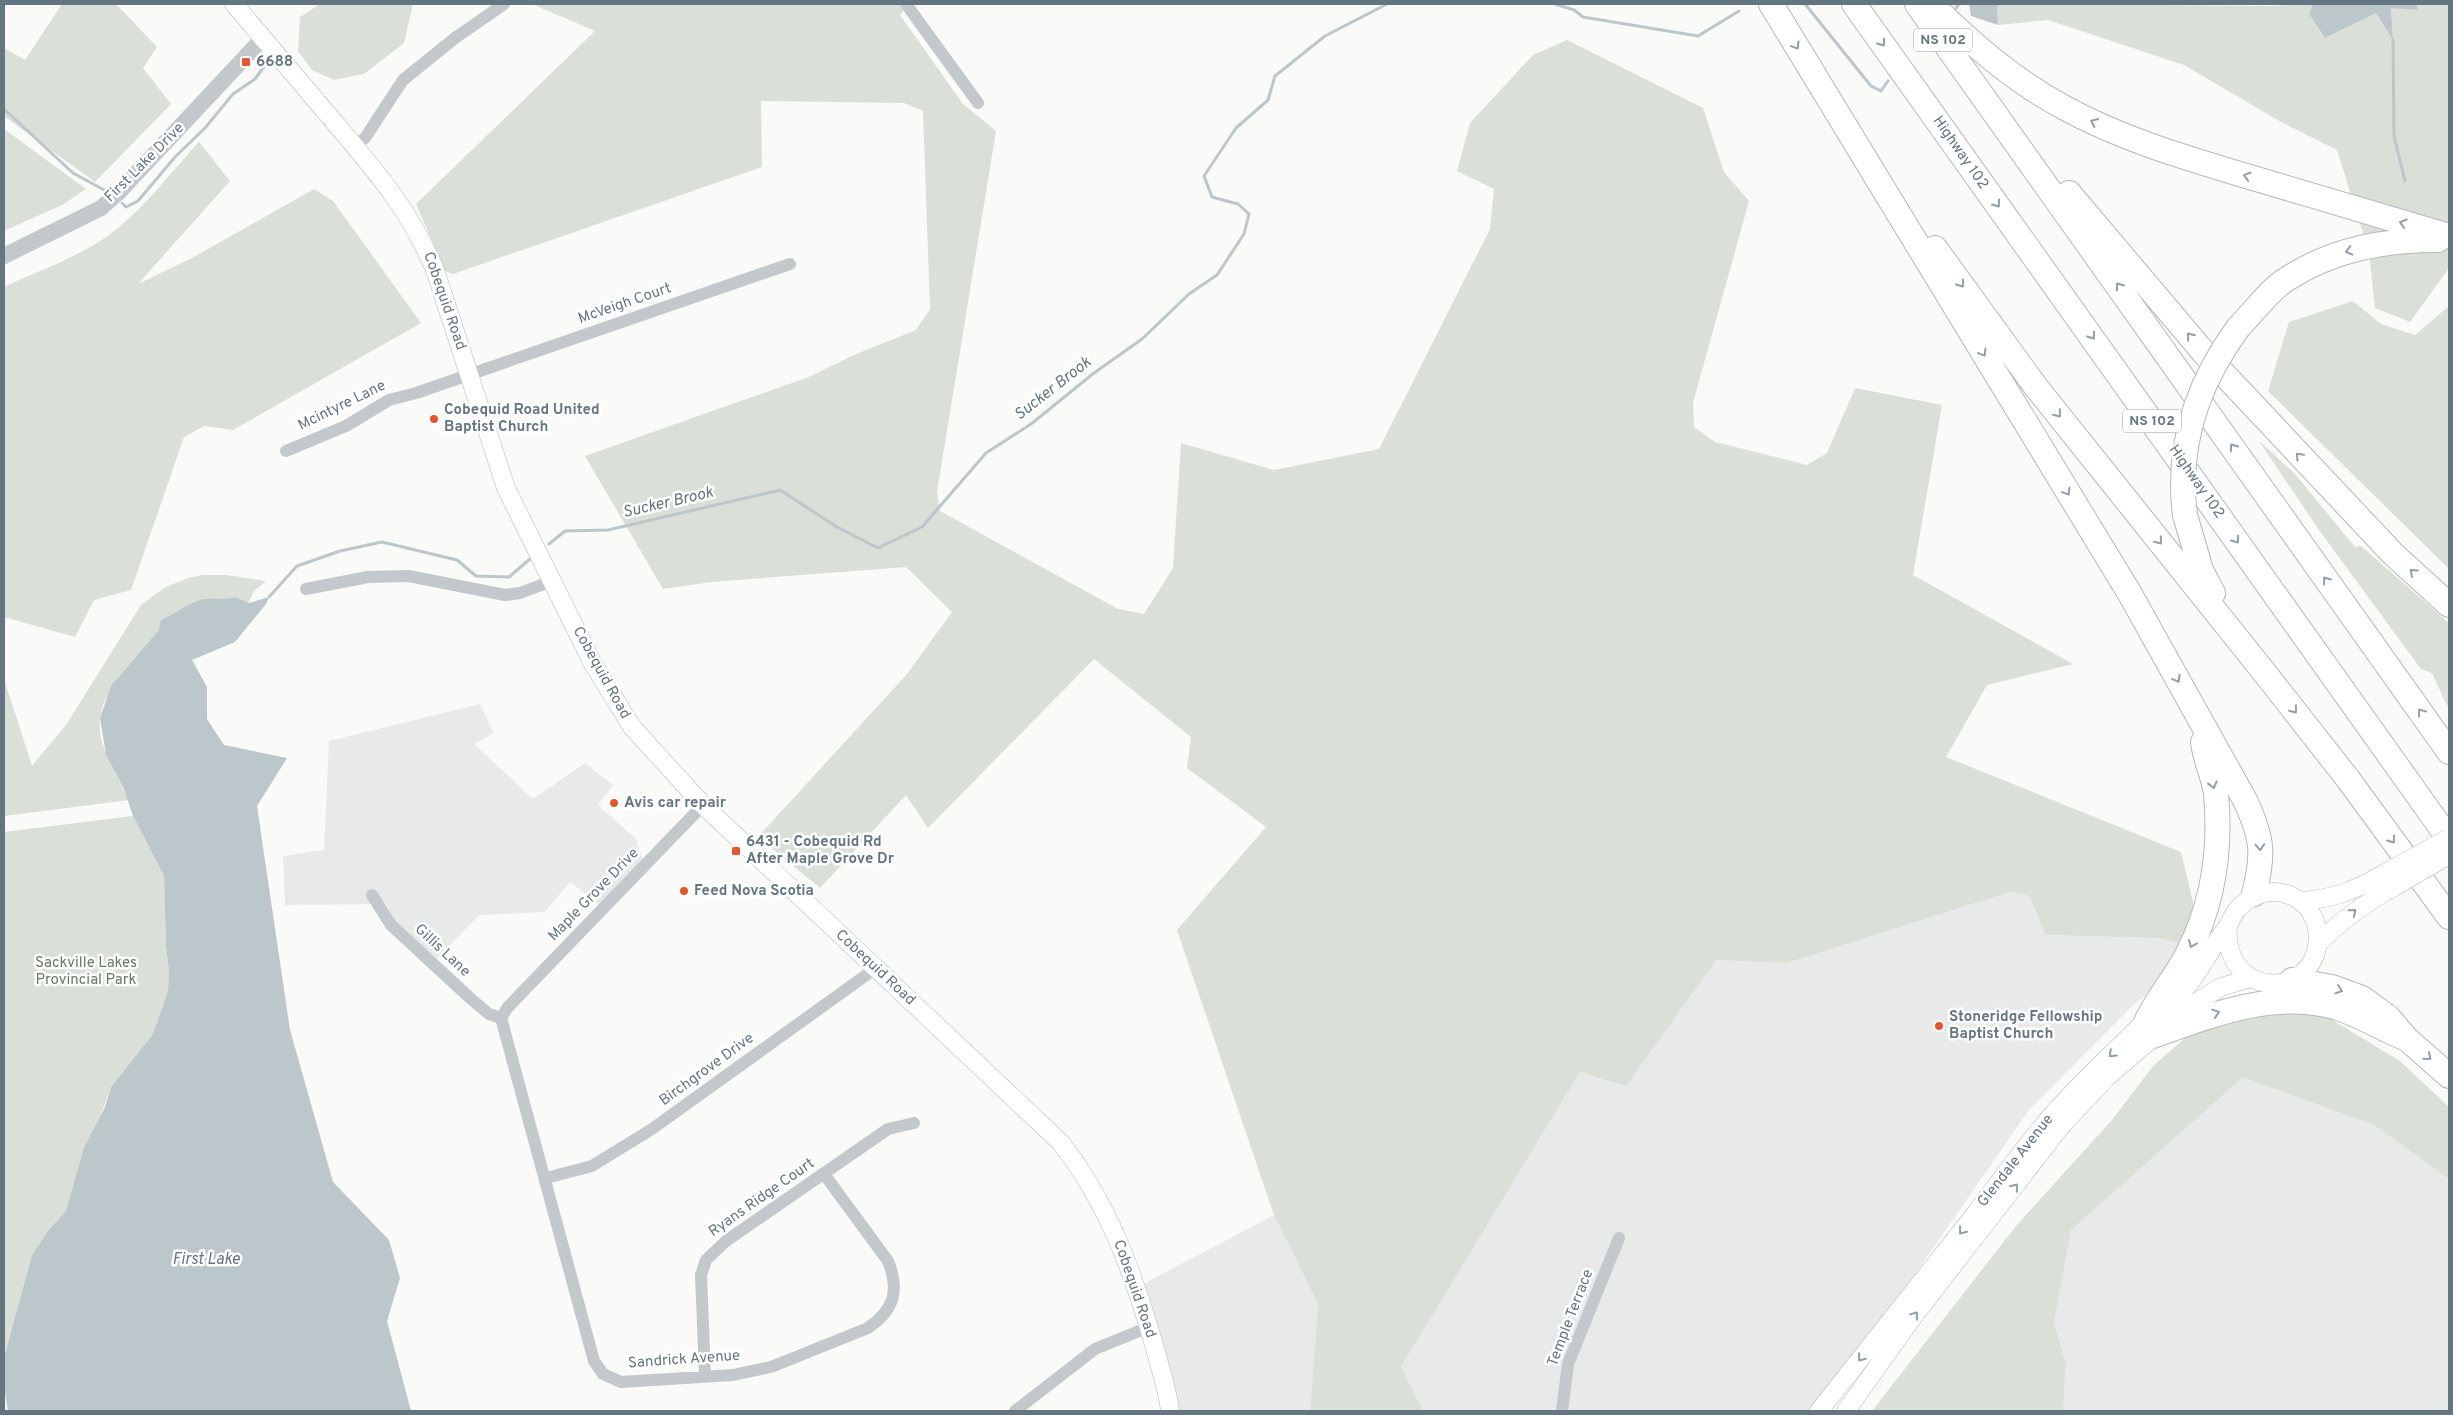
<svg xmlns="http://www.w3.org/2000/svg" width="2453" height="1415" viewBox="0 0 2453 1415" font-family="Overpass,sans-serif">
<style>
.built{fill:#e8e9e9}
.green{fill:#dadfd7}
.water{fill:#bbc7cb}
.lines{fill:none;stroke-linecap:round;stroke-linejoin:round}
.stream{stroke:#bbc7cb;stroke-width:3}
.secondary-casing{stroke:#b3babf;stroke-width:19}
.motorway-casing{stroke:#b4b9bd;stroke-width:26}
.minor{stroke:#c3c8cc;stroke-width:12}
.tertiary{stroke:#c3c8cc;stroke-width:16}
.secondary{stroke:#fff;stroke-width:18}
.motorway{stroke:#fff;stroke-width:24}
.secondary-bridge-casing{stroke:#b3babf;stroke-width:19;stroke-linecap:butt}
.motorway-bridge-casing{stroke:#b4b9bd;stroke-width:26;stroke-linecap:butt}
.secondary-bridge{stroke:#fff;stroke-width:18}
.motorway-bridge{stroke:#fff;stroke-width:24}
.oneway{stroke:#939fa8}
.poi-dot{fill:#e4572e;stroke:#fff;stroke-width:2}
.labels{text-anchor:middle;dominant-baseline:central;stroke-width:5;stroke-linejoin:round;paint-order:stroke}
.shield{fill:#fff;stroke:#939fa8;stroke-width:1}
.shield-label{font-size:14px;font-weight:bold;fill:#657683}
.poi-label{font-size:15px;font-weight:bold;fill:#657683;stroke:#fff;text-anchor:start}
.street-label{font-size:15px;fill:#657683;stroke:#fff}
.park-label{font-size:15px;fill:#687a64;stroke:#fff}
.water-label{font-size:16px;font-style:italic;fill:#60757c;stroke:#fff}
</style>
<rect width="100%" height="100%" fill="#fafaf8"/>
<!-- built -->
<path class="built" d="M 480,704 L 494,733 L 474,744 L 533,799 L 585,763 L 613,785 L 598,805 L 636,839 L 643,861 L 599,904 L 570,882 L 545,912 L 479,915 L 433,963 L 396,928 L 386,904 L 285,905 L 283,856 L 324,850 L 329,741 Z
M 2010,892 L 2030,896 L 2045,935 L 2157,938 L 2204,948 L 2131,1007 L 2029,1110 L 1820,1411 L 1423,1411 L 1401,1367 L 1580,1072 L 1704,975 L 1716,960 L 1787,963 Z
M 2243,1076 L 2374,1125 L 2449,1179 L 2449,1411 L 2063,1411 L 2066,1363 L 2054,1324 L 2071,1230 Z
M 1274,1215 L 1318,1304 L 1310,1411 L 1163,1411 L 1130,1291 Z"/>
<!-- green -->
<path class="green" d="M 62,4 L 116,4 L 157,47 L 143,68 L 171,104 L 95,182 L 4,116 L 4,48 L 25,60 Z
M 320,4 L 413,4 L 404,43 L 364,74 L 334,80 L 312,70 L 298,51 L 300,17 Z
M 532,4 L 909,4 L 900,15 L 963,104 L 996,131 L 937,492 L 940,511 L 1118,609 L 1144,614 L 1173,568 L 1181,443 L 1274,470 L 1379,449 L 1490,229 L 1494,189 L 1457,171 L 1470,123 L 1533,55 L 1567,40 L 1703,108 L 1724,172 L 1749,201 L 1693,403 L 1694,427 L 1715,442 L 1807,465 L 1827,453 L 1855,388 L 1942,405 L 1913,575 L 2073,664 L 1987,685 L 1946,757 L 2181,852 L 2204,948 L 2157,938 L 2045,935 L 2030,896 L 2010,892 L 1787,963 L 1716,960 L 1626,1086 L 1580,1072 L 1401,1367 L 1423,1411 L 1310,1411 L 1318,1304 L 1274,1215 L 1177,930 L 1266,827 L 1187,768 L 1191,737 L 1094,659 L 928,828 L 906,795 L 820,888 L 758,837 L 907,674 L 952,612 L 906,567 L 711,582 L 663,589 L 585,456 L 809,377 L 856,354 L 916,330 L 930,309 L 923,111 L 904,103 L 761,101 L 762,167 L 453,274 L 445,271 L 416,204 L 595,31 Z
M 1997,4 L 2271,6 L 2313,4 L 2309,14 L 2325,38 L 2376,13 L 2393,39 L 2391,7 L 2417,10 L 2416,4 L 2449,4 L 2449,268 L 2410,322 L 2375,308 L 2369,252 L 2337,150 L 2281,122 L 2184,65 L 2048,20 L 1998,25 Z
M 4,129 L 86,189 L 62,205 L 4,231 Z
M 199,142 L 230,181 L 138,284 L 194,257 L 314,189 L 333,201 L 421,323 L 233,430 L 204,426 L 184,437 L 131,590 L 94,600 L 75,637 L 4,617 L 4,287 C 38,271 76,258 106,237 C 142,212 170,173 199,142 Z
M 2353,301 L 2381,324 L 2415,335 L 2449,306 L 2449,569 L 2268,391 L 2289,322 Z
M 2259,441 L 2295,474 L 2355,547 L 2361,546 L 2449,623 L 2449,710 L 2432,673 L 2421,669 L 2319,530 Z
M 203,575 L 226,575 L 266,581 L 254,591 L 248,603 L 235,597 C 224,601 212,598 200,600 C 190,603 171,615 161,620 L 158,631 C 132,665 85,699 104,748 C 111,766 121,783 129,800 L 4,816 L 4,679 L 32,766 L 66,725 L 141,605 L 164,588 L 188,578 Z
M 133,816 L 164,876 L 166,947 L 169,970 L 168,991 L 153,1034 L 111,1087 L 66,1211 L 48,1231 L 32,1255 L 4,1356 L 4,832 Z
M 2301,1001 L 2400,1061 L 2449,1107 L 2449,1179 L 2374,1125 L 2243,1077 L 2071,1230 L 2054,1324 L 2066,1363 L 2063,1411 L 1872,1411 L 2016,1226 L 2112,1120 L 2153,1066 L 2192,1032 Z"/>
<!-- water -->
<path class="water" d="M 1969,4 L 1997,4 L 1998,25 L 1971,16 Z
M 2313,4 L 2416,4 L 2418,10 L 2391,8 L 2393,40 L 2376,13 L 2325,38 L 2309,14 Z
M 235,597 L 249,603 L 269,597 L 266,604 L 235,642 L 192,660 L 207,687 L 207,719 L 224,745 L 287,758 L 257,806 L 290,1030 L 333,1182 L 389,1240 L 400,1278 L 387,1321 L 411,1411 L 8,1411 L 4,1387 L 4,1357 L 32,1255 L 48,1231 L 66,1211 L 84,1148 L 105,1107 L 111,1087 L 153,1034 L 168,991 L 169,970 L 166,947 L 164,876 L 133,816 L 124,789 L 106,755 L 100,718 L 111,686 L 158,631 L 161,620 C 172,615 189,603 200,600 C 212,597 224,601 235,597 Z"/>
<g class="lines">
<!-- stream -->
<path class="stream" d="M 1555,4 L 1574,10 L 1583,17 L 1698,36 L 1739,11
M 1805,4 L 1871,86 L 1881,91 L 1888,81
M 1956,8 L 1959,4
M 2393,40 L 2394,136 L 2405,181
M 4,109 L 73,173 L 106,191
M 122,203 L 126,207 L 138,201 L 175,157 L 205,128 L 233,94 L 255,79 L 268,61
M 549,544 L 565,531 L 608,530 L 780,490 L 837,527 L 878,548 L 922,527 L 986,453 L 1031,424 L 1094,373 L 1142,339 L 1189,294 L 1217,275 L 1244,234 L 1249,214 L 1238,204 L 1212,197 L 1204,176 L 1236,128 L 1268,100 L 1275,76 L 1325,36 L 1387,4
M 269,597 L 297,566 L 340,551 L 382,542 L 457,560 L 476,576 L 509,577 L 530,559"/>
<defs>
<path id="secondary" d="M 234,4 C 266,42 298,79 330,117 C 373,168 409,208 435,270 L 506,488 L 592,662 L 632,727 L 703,805 L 1060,1142 C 1109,1203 1135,1278 1156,1352 C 1161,1372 1168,1391 1170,1411
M 2300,901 C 2334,899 2356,890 2385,873
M 2317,945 C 2340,921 2365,903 2394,887
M 1819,1411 C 1870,1347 1921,1283 1972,1218 C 1999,1183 2025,1145 2055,1112 C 2081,1082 2112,1054 2140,1026 C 2155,1011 2176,1000 2189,984 C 2200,970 2208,955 2217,941 C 2220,935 2225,931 2228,926 C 2231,921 2233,915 2237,910 C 2253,891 2278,886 2299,900 C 2311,908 2319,925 2318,940 C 2314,1001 2222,999 2228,926
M 1846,1411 L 1913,1317 L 2062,1125 L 2106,1078 L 2189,1007 L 2221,987 L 2251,978"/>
<path id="motorway" d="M 1771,4 L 2130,594 L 2246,802 C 2263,840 2264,854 2254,894
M 1854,4 L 2449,839
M 1917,4 L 2449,752
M 1931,4 C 1972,44 2014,81 2065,108 C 2123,140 2190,159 2253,178 C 2319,197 2384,217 2449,236
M 2069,193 L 2205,354 L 2393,554 L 2449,605
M 1935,248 L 2036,387 L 2264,672 L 2348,779 L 2449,917
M 2238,328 C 2252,314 2270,289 2287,279 C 2333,249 2384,240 2438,240
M 2185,515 L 2201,570 L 2213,593
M 2292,980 L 2332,987 L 2362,998 L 2388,1017 L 2407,1039 L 2449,1076
M 2147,1020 C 2159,995 2177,976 2189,951 C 2213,903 2221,848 2216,794 C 2214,777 2205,760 2203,742
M 2153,1036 C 2212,1015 2275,989 2338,1008 C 2362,1016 2384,1030 2407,1039"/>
</defs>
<!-- secondary casing -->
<use href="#secondary" class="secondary-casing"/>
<!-- motorway casing -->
<use href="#motorway" class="motorway-casing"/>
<!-- minor -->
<path class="minor" d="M 906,4 L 978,103
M 354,146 L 365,138 L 403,80 L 455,38 L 504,4
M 286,451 L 346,426 L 389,400 L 416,393 L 790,264
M 306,589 L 368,577 L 409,576 L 505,595 L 520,593 L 552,581
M 703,805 L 508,1007 L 501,1018 L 594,1361 L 603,1374 L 621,1382 L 733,1375 L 771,1367 L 868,1328 C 894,1310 900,1291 888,1261 L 824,1174
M 372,895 L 391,925 L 470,998 L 489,1014 L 501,1018
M 546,1178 L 592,1166 L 652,1129 L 876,968
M 705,1376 L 701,1275 L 706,1260 L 726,1241 L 888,1129 L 914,1123
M 1015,1411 L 1095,1349 L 1149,1327
M 1562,1411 L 1568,1364 L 1619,1238"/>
<!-- tertiary -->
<path class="tertiary" d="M 4,256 L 101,208 L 119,192 L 263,38"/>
<!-- secondary -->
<use href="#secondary" class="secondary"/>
<!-- motorway -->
<use href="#motorway" class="motorway"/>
<defs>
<path id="secondary-bridge" d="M 2385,873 L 2449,838
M 2394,887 L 2449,855"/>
<path id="motorway-bridge" d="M 2185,515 C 2176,445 2197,384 2238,328"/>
</defs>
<!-- secondary-bridge casing -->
<use href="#secondary-bridge" class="secondary-bridge-casing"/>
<!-- motorway-bridge casing -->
<use href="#motorway-bridge" class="motorway-bridge-casing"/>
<!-- secondary-bridge -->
<use href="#secondary-bridge" class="secondary-bridge"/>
<!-- motorway-bridge -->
<use href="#motorway-bridge" class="motorway-bridge"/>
</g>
<!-- one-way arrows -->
<defs><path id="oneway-chevron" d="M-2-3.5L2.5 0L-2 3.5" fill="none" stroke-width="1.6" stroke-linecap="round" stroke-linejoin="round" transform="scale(1.25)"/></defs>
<g class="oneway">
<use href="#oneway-chevron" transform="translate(1882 43) rotate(55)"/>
<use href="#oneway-chevron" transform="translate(1796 46) rotate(59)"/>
<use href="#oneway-chevron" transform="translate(2094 122) rotate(-155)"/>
<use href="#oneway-chevron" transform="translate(2247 176) rotate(-163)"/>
<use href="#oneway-chevron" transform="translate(1997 204) rotate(54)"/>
<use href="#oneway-chevron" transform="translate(2403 223) rotate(-163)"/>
<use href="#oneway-chevron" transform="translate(2349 251) rotate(166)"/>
<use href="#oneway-chevron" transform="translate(1961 284) rotate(54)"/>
<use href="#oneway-chevron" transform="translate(2119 286) rotate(-126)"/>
<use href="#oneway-chevron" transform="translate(2092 336) rotate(54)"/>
<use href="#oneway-chevron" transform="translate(2190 336) rotate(-129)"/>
<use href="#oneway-chevron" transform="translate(1983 353) rotate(59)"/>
<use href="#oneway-chevron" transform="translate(2058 414) rotate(51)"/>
<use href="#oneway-chevron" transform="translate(2233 447) rotate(-125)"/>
<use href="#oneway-chevron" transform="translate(2299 456) rotate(-133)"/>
<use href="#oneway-chevron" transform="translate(2067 492) rotate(59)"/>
<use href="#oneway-chevron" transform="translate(2236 540) rotate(55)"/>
<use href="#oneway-chevron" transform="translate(2159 541) rotate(51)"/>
<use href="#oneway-chevron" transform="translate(2413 572) rotate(-138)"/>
<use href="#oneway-chevron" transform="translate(2326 580) rotate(-126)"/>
<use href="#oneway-chevron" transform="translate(2177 679) rotate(61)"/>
<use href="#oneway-chevron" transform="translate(2294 710) rotate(52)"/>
<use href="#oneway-chevron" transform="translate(2421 712) rotate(-126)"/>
<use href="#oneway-chevron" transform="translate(2213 785) rotate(76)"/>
<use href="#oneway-chevron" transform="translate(2392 840) rotate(54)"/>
<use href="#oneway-chevron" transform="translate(2260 847) rotate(86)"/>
<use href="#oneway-chevron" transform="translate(2353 912) rotate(-39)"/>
<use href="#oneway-chevron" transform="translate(2192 944) rotate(113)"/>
<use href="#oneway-chevron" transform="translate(2339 990) rotate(19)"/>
<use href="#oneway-chevron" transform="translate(2216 1013) rotate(-18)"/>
<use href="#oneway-chevron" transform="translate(2112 1054) rotate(136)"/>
<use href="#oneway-chevron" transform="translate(2428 1057) rotate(41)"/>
<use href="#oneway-chevron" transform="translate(2015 1187) rotate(-52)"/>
<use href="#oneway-chevron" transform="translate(1962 1231) rotate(128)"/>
<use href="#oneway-chevron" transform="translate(1915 1315) rotate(-53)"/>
<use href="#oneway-chevron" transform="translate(1861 1358) rotate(128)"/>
</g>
<!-- markers -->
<g class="poi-dot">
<rect x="241" y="57" width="10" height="10" rx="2.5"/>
<circle cx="434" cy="419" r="5"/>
<circle cx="614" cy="803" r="5"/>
<rect x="731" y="846" width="10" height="10" rx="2.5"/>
<circle cx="684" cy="891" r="5"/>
<circle cx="1939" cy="1026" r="5"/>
</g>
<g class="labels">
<!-- shield labels -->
<g class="shield">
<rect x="1914" y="28.5" width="58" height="23" rx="4"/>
<rect x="2123" y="409.5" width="58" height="23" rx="4"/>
</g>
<g class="shield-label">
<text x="1943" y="40">NS 102</text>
<text x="2152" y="421">NS 102</text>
</g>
<!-- poi labels -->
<g class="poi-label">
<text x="256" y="62">6688</text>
<text x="444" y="410">Cobequid Road United<tspan x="444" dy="17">Baptist Church</tspan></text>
<text x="624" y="803">Avis car repair</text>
<text x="746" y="842">6431 - Cobequid Rd<tspan x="746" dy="17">After Maple Grove Dr</tspan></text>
<text x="694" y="891">Feed Nova Scotia</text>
<text x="1949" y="1017">Stoneridge Fellowship<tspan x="1949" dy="17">Baptist Church</tspan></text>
</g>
<!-- street labels -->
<g class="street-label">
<text transform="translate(1960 153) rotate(55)">Highway 102</text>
<text transform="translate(145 163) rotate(-45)">First Lake Drive</text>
<text transform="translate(444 301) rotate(71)">Cobequid Road</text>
<text transform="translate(625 304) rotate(-19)">McVeigh Court</text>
<text transform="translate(342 406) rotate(-26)">Mcintyre Lane</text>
<text transform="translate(2196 482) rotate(55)">Highway 102</text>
<text transform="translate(601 673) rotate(61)">Cobequid Road</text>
<text transform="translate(594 895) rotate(-46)">Maple Grove Drive</text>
<text transform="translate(442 951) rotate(43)">Gillis Lane</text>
<text transform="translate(875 968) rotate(43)">Cobequid Road</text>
<text transform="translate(707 1070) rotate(-36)">Birchgrove Drive</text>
<text transform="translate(2016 1161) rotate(-52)">Glendale Avenue</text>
<text transform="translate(762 1198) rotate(-35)">Ryans Ridge Court</text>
<text transform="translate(1134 1289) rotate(71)">Cobequid Road</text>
<text transform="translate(1571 1318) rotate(-69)">Temple Terrace</text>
<text transform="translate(684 1360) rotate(-4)">Sandrick Avenue</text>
</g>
<!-- park labels -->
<g class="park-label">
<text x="86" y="963">Sackville Lakes<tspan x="86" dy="17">Provincial Park</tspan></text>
</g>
<!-- water labels -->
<g class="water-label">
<text transform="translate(1053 389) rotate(-38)">Sucker Brook</text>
<text transform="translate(668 503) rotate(-13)">Sucker Brook</text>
<text x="206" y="1260">First Lake</text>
</g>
</g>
<!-- border -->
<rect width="2453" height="1415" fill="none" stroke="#657683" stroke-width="10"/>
</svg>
